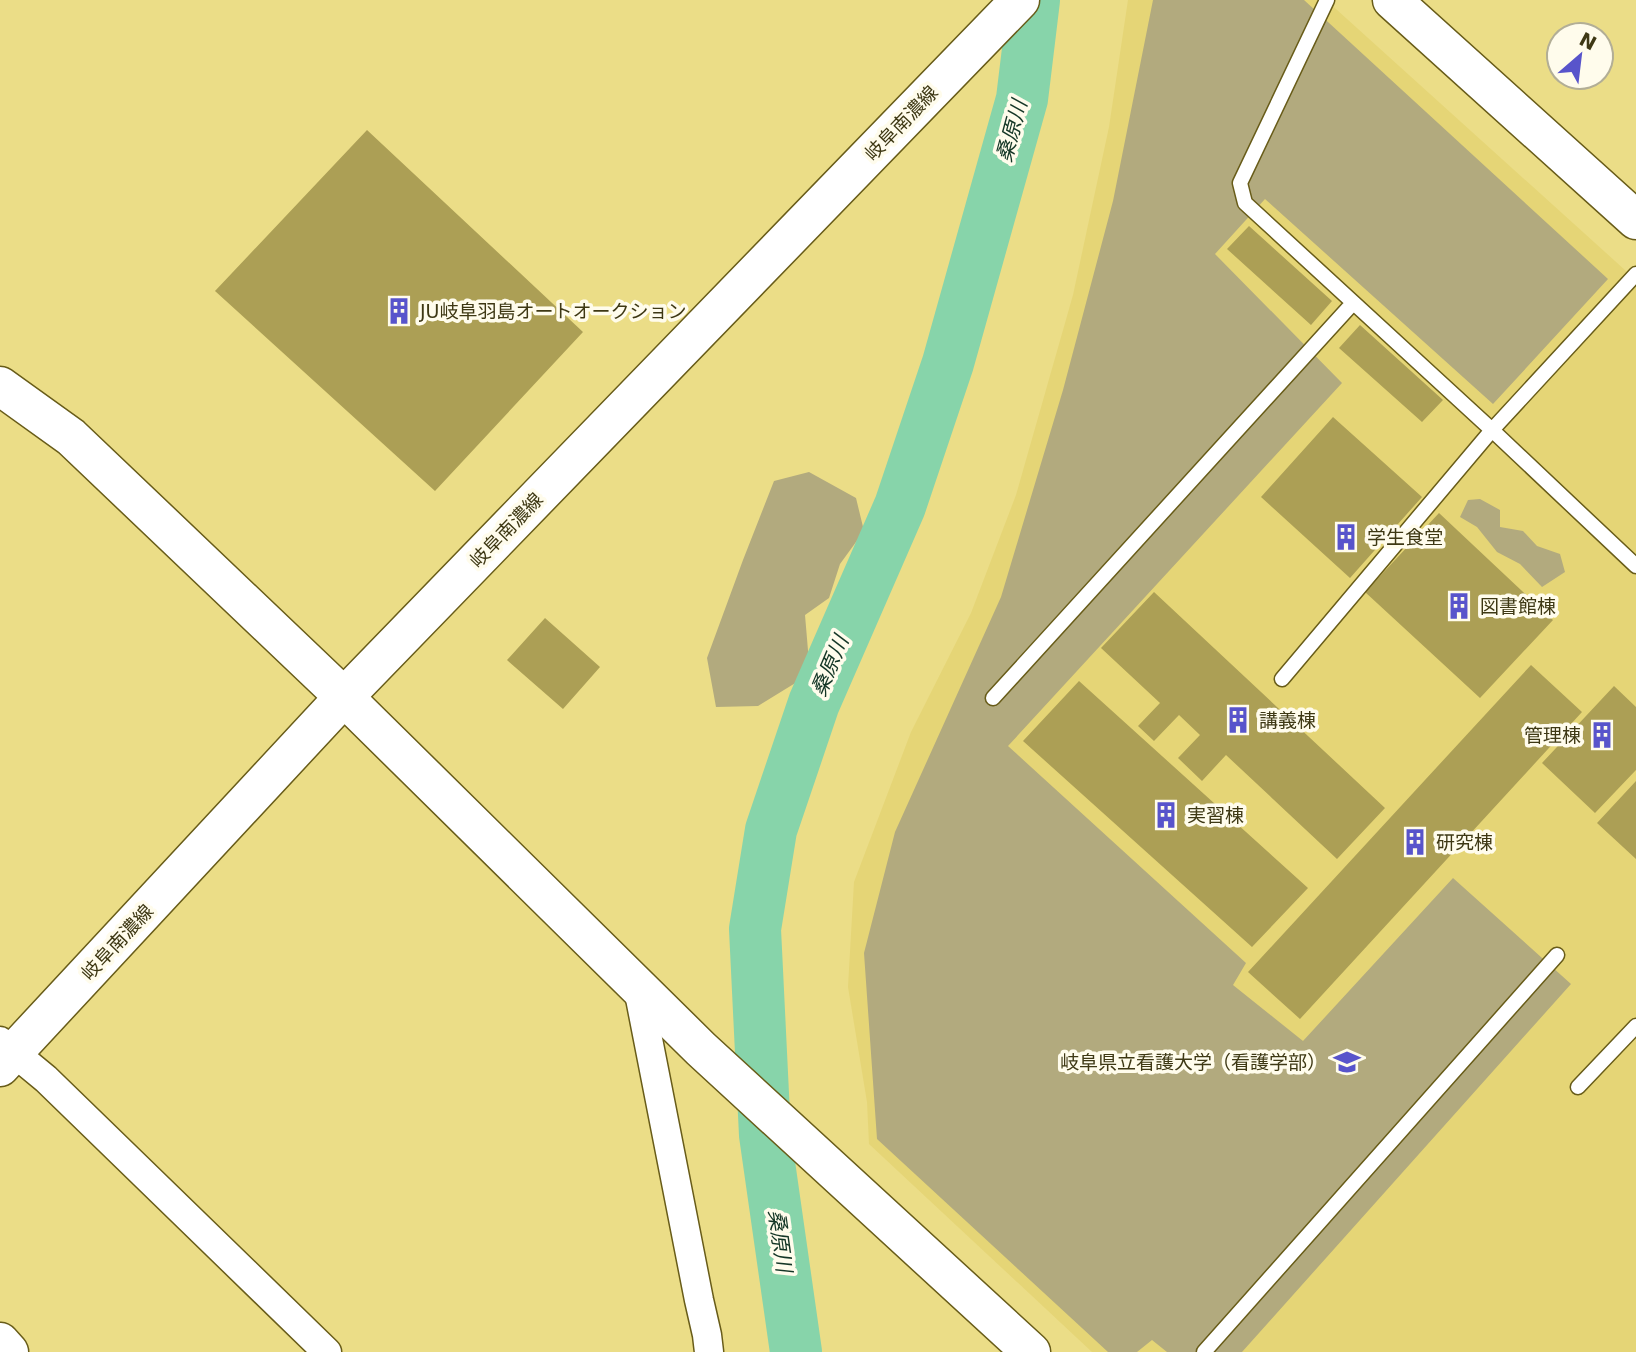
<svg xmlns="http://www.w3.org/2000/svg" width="1636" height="1352" viewBox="0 0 1636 1352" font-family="'DejaVu Sans','Noto Sans JP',sans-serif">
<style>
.built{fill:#e5d576}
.green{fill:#b2aa7e}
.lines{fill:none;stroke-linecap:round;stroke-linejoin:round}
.river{stroke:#87d4aa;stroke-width:52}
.building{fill:#ac9f55}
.lane-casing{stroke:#685c19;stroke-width:17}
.street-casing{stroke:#685c19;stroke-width:31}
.secondary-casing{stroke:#685c19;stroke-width:41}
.primary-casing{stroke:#685c19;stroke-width:41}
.lane{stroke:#fff;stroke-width:14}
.street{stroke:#fff;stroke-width:28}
.secondary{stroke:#fff;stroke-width:38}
.primary{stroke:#fff;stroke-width:38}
.labels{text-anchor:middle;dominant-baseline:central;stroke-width:7;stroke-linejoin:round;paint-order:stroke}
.street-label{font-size:19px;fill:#3e3814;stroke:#fffcec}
.poi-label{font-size:19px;fill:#3e3814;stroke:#fffcec;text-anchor:start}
.water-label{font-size:21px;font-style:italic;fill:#143626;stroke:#fffcec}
</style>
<rect width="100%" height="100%" fill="#ebdd87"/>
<!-- built -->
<path class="built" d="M 1128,0 L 1326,0 L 1636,280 L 1636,1352 L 1092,1352 L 869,1144 L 867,1102 L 848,987 L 854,882 L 911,732 L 971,613 L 1016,495 L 1073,295 L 1109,127 Z"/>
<!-- green -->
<path class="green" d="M 1153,0 L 1304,0 L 1608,279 L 1493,404 L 1265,199 L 1215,254 L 1342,383 L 1008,746 L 1246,963 L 1233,985 L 1303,1041 L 1453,878 L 1571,984 L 1242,1352 L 1167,1352 L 1152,1340 L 1137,1352 L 1108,1352 L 877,1139 L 864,953 L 895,832 L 1001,597 L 1063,390 L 1113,201 Z
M 809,472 L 856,498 L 864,531 L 840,564 L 829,598 L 805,615 L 810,674 L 758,706 L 716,707 L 707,658 L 743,560 L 774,481 Z
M 1480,499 L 1500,510 L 1500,527 L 1523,531 L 1537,546 L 1560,554 L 1565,572 L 1542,587 L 1520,564 L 1497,552 L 1477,527 L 1460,517 L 1468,500 Z"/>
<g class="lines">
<!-- river -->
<path class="river" d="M 796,1352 L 765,1135 L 755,929 L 771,830 L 814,703 L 900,506 L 948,363 L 1022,99 L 1034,0"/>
</g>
<!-- building -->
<path class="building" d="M 367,130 L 583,332 L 435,491 L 215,291 Z
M 1249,226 L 1332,301 L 1311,325 L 1227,249 Z
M 1360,325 L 1443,400 L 1422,422 L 1339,348 Z
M 1333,417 L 1422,497 L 1350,578 L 1261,497 Z
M 1439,513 L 1553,620 L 1480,698 L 1365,592 Z
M 1154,592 L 1385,808 L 1337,859 L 1226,755 L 1202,781 L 1178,758 L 1200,735 L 1179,715 L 1154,741 L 1138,726 L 1160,703 L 1101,648 Z
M 545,618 L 600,667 L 563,709 L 507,660 Z
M 1531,665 L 1582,712 L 1300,1019 L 1248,972 Z
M 1079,681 L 1308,888 L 1252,947 L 1023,741 Z
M 1614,686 L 1636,707 L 1636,770 L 1595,813 L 1542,763 Z
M 1636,781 L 1636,859 L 1597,823 Z"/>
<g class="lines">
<defs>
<path id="lane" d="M 1327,0 L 1240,183 L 1245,203 L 1492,430 L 1636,566
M 1282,679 L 1492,430 L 1636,274
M 993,698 L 1353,303
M 1578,1087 L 1636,1026
M 1204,1352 L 1557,955"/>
<path id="street" d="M 638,988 L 699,1300 L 707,1335 L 709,1352
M 0,1041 L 46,1079 L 327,1352"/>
<path id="secondary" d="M 1392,0 L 1636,220
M 0,386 L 71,437 L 344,697 L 701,1049 L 1031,1352
M 0,1342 L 9,1352"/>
<path id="primary" d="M 0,1067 L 344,697 L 1020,0"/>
</defs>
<!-- lane casing -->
<use href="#lane" class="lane-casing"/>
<!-- street casing -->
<use href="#street" class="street-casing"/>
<!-- secondary casing -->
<use href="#secondary" class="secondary-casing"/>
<!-- primary casing -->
<use href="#primary" class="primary-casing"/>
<!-- lane -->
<use href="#lane" class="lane"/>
<!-- street -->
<use href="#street" class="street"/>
<!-- secondary -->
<use href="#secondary" class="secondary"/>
<!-- primary -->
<use href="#primary" class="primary"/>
</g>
<!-- icons -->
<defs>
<symbol id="building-bare" viewBox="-9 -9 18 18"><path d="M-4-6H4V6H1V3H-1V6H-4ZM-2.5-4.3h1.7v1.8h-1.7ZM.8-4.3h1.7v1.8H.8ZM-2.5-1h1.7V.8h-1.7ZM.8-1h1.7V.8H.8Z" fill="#5854cb" stroke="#fffcec" stroke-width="2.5" paint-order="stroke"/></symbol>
<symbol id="university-bare" viewBox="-9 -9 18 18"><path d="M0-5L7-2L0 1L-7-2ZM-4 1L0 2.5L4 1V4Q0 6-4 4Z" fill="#5854cb" stroke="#fffcec" stroke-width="2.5" paint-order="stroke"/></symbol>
</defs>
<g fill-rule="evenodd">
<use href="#building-bare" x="380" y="292" width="38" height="38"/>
<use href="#building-bare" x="1327" y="518" width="38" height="38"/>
<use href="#building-bare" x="1440" y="587" width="38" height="38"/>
<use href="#building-bare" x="1219" y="701" width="38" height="38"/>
<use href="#building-bare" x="1583" y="716" width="38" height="38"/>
<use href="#building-bare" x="1147" y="796" width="38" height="38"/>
<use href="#building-bare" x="1396" y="823" width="38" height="38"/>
<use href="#university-bare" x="1328" y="1043" width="38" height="38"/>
</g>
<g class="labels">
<!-- street labels -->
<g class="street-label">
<text transform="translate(901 123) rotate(-46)">岐阜南濃線</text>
<text transform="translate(506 530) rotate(-46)">岐阜南濃線</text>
<text transform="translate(117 942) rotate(-47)">岐阜南濃線</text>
</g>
<!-- poi labels -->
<g class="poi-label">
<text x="420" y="311">JU岐阜羽島オートオークション</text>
<text x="1367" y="537">学生食堂</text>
<text x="1480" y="606">図書館棟</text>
<text x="1259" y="720">講義棟</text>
<text x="1581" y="735" text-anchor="end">管理棟</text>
<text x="1187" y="815">実習棟</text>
<text x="1436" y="842">研究棟</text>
<text x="1326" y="1062" text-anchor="end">岐阜県立看護大学（看護学部）</text>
</g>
<!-- water labels -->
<g class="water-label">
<text transform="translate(1012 131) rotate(-75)">桑原川</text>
<text transform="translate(830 666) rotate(-67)">桑原川</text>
<text transform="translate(780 1241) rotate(82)">桑原川</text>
</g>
</g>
<!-- north arrow -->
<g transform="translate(1580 56) rotate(28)"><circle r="33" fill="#fffcec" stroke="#b2ae96" stroke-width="2"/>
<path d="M0-5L12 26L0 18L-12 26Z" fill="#5854cb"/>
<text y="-10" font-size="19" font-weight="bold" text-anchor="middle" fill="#3e3814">N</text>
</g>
</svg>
